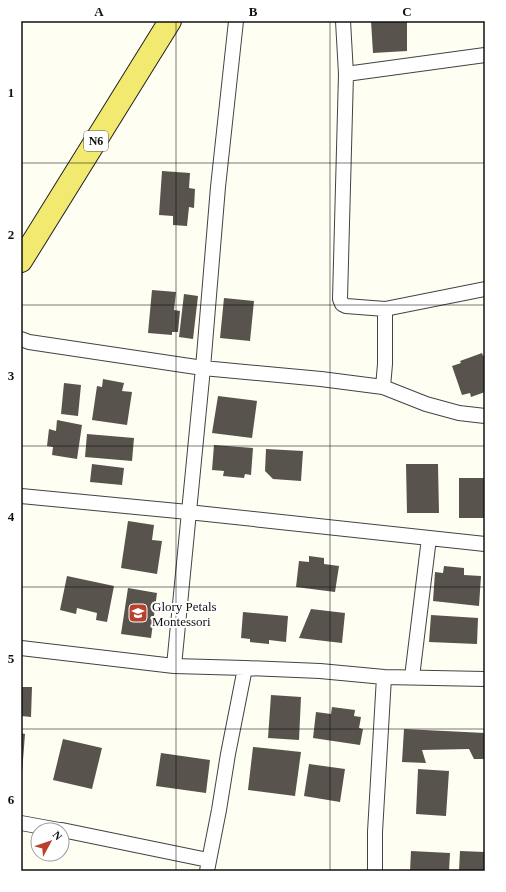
<svg xmlns="http://www.w3.org/2000/svg" width="506" height="892" viewBox="0 0 506 892" font-family="Georgia,serif">
<style>
.building{fill:#58534c}
.lines{fill:none;stroke-linecap:round;stroke-linejoin:round}
.minor-casing{stroke:#434343;stroke-width:16}
.primary-casing{stroke:#212121;stroke-width:24}
.minor{stroke:#fff;stroke-width:14}
.primary{stroke:#f2ea70;stroke-width:22}
.grid{fill:none;stroke:#101010;stroke-width:1;stroke-opacity:0.55}
.labels{text-anchor:middle;stroke-width:4;stroke-linejoin:round;paint-order:stroke}
.shield{fill:#fff;stroke:#585858;stroke-width:1}
.shield-label{font-size:12px;font-weight:bold;fill:#101010}
.poi-label{font-size:13px;fill:#101010;stroke:#fff;text-anchor:start}
.neatline{fill:none;stroke:#101010;stroke-width:1.5}
.grid-label{font-size:13px;text-anchor:middle;font-weight:bold;fill:#101010}
</style>
<rect width="100%" height="100%" fill="#fefef3"/>
<path class="building" d="M 371,21 L 407,21 L 407,51 L 373,53 Z
M 162,171 L 190,173 L 189,188 L 195,189 L 194,208 L 189,207 L 187,226 L 173,225 L 173,216 L 159,215 Z
M 152,290 L 176,292 L 174,310 L 180,311 L 178,332 L 172,332 L 172,335 L 148,333 Z
M 184,294 L 198,296 L 193,339 L 179,337 Z
M 224,298 L 254,301 L 250,341 L 220,338 Z
M 482,353 L 483,356 L 485,355 L 485,392 L 471,397 L 470,393 L 462,395 L 452,366 L 461,363 L 460,361 Z
M 103,379 L 124,383 L 122,391 L 132,392 L 127,425 L 92,420 L 97,386 L 102,387 Z
M 64,383 L 81,385 L 78,416 L 61,414 Z
M 218,396 L 257,401 L 252,438 L 212,433 Z
M 57,420 L 82,425 L 77,459 L 52,455 L 53,447 L 47,446 L 49,429 L 56,431 Z
M 87,434 L 134,438 L 132,461 L 85,457 Z
M 214,445 L 253,448 L 251,475 L 245,474 L 244,478 L 223,476 L 224,471 L 212,470 Z
M 266,449 L 303,451 L 301,481 L 273,479 L 265,471 Z
M 92,464 L 124,468 L 122,485 L 90,482 Z
M 406,464 L 438,464 L 439,513 L 407,513 Z
M 459,478 L 485,478 L 485,518 L 459,518 Z
M 128,521 L 154,525 L 152,540 L 162,541 L 157,574 L 121,568 Z
M 309,556 L 324,558 L 324,564 L 339,566 L 335,592 L 296,587 L 299,561 L 309,562 Z
M 444,566 L 464,568 L 464,575 L 481,576 L 479,606 L 433,601 L 435,572 L 443,573 Z
M 67,576 L 114,586 L 107,622 L 96,620 L 97,613 L 77,608 L 76,614 L 60,610 Z
M 128,588 L 157,593 L 151,638 L 121,634 Z
M 311,609 L 345,613 L 342,643 L 299,638 Z
M 243,612 L 288,616 L 286,642 L 269,640 L 269,644 L 250,642 L 250,639 L 241,638 Z
M 431,615 L 478,618 L 477,644 L 429,642 Z
M 21,687 L 32,687 L 31,717 L 21,716 Z
M 271,695 L 301,697 L 299,740 L 268,738 Z
M 332,707 L 355,710 L 354,716 L 361,717 L 359,728 L 363,729 L 360,745 L 313,738 L 316,712 L 331,714 Z
M 404,729 L 485,733 L 485,759 L 474,759 L 469,749 L 422,750 L 426,763 L 402,762 Z
M 21,733 L 25,734 L 22,773 L 21,773 Z
M 63,739 L 102,748 L 92,789 L 53,780 Z
M 253,747 L 301,752 L 295,796 L 248,790 Z
M 161,753 L 210,760 L 206,793 L 156,786 Z
M 309,764 L 345,769 L 340,802 L 304,796 Z
M 418,769 L 449,771 L 446,816 L 416,814 Z
M 411,851 L 450,853 L 449,871 L 410,871 Z
M 460,851 L 485,852 L 485,871 L 459,871 Z"/>
<g class="lines">
<defs>
<path id="minor" d="M 343,21 L 346,74 L 340,299 L 342,304 L 346,306 L 385,309 L 485,289
M 346,74 L 485,55
M 21,339 L 29,342 L 203,368 L 321,379 L 383,387 L 426,404 L 459,413 L 485,416
M 383,387 L 385,364 L 385,309
M 21,496 L 188,512 L 485,544
M 21,648 L 174,666 L 245,668 L 320,671 L 384,677 L 485,679
M 174,666 L 203,368 L 218,187 L 236,21
M 412,677 L 429,538
M 21,823 L 59,830
M 62,830 L 208,860
M 207,871 L 219,810 L 228,754 L 245,668
M 375,871 L 375,832 L 384,677"/>
<path id="primary" d="M 21,261 L 170,21"/>
</defs>
<use href="#minor" class="minor-casing"/>
<use href="#primary" class="primary-casing"/>
<use href="#minor" class="minor"/>
<use href="#primary" class="primary"/>
</g>
<path class="grid" d="M 176,21 L 176,871M 330,21 L 330,871M 21,163 L 485,163M 21,305 L 485,305M 21,446 L 485,446M 21,587 L 485,587M 21,729 L 485,729"/>
<defs>
<symbol id="school-square" viewBox="-11 -11 22 22"><rect x="-9" y="-9" width="18" height="18" rx="4" fill="#ba402e" stroke="#fff"/><path d="M0-5L7-2L0 1L-7-2ZM-4 1L0 2.5L4 1V4Q0 6-4 4Z" fill="#fff"/></symbol>
</defs>
<g fill-rule="evenodd">
<use href="#school-square" x="127" y="602" width="22" height="22"/>
</g>
<g class="labels">
<rect class="shield" x="84" y="131" width="24" height="20" rx="3"/>
<g class="shield-label">
<text x="96" y="145">N6</text>
</g>
<g class="poi-label">
<text x="152" y="611">Glory Petals<tspan x="152" dy="15">Montessori</tspan></text>
</g>
</g>
<rect width="506" height="892" fill="none" stroke="#ffffff" stroke-width="44"/>
<g transform="translate(50 842) rotate(50)"><circle r="19" fill="#ffffff" stroke="#9f9f9f"/>
<path d="M0-3L7 15L0 10L-7 15Z" fill="#ba402e"/>
<text y="-6" font-size="11" font-weight="bold" text-anchor="middle" fill="#101010">N</text>
</g>
<rect x="22" y="22" width="462" height="848" class="neatline"/>
<g class="grid-label">
<text x="99" y="16">A</text>
<text x="253" y="16">B</text>
<text x="407" y="16">C</text>
<text x="11" y="97">1</text>
<text x="11" y="239">2</text>
<text x="11" y="380">3</text>
<text x="11" y="521">4</text>
<text x="11" y="663">5</text>
<text x="11" y="804">6</text>
</g>
</svg>
